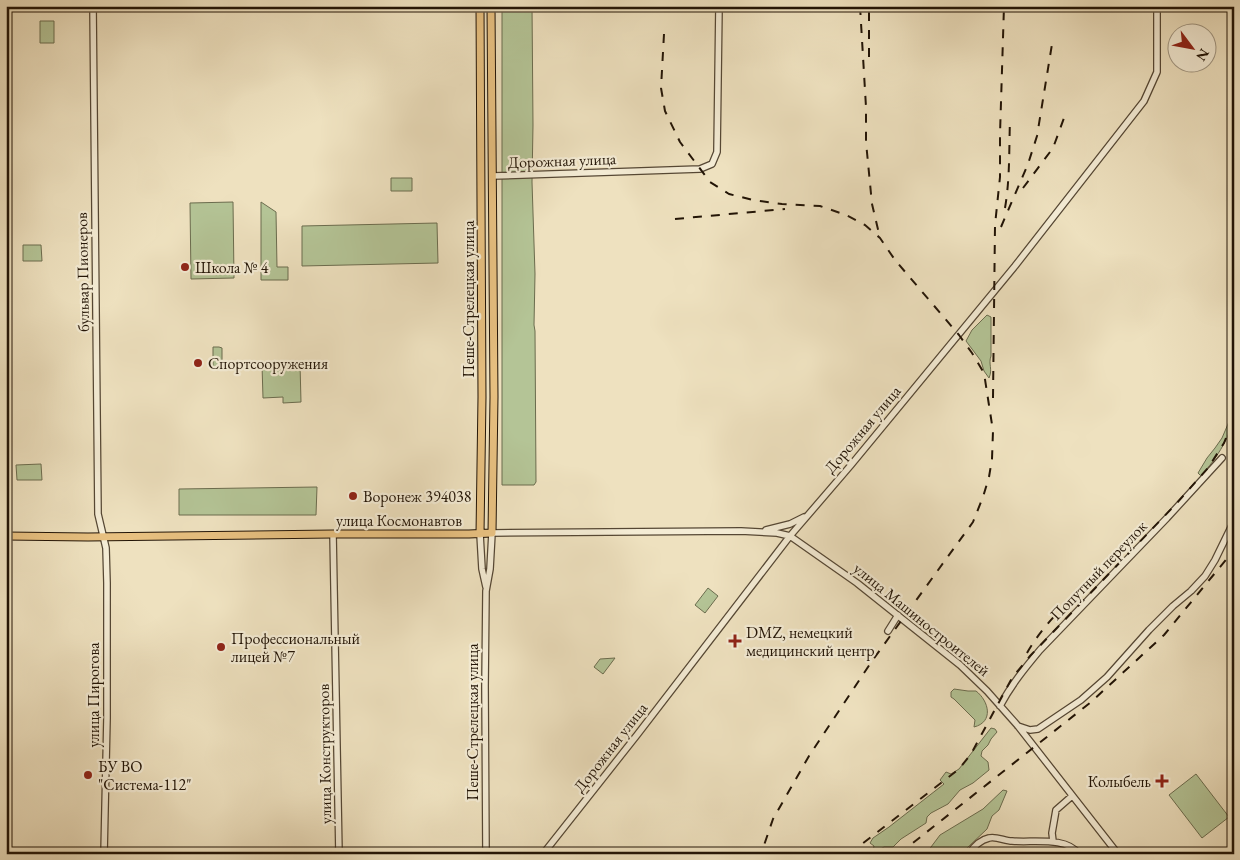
<svg xmlns="http://www.w3.org/2000/svg" width="1240" height="860" viewBox="0 0 1240 860" font-family="'EB Garamond',serif">
<style>
.green{fill:#b4c496;stroke:#6b6c4e}
.lines{fill:none;stroke-linecap:round;stroke-linejoin:round}
.minor-casing{stroke:#554734;stroke-width:8}
.major-casing{stroke:#221406;stroke-width:9}
.minor{stroke:#f4ecd5;stroke-width:5.5}
.major{stroke:#e7c080;stroke-width:7}
.rail{stroke:#221406;stroke-width:2;stroke-dasharray:9 9;stroke-linecap:butt}
.poi-dot{fill:#8f2418;stroke:#f4ecd5;stroke-width:2}
.labels{text-anchor:middle;stroke-width:4.5;stroke-linejoin:round;paint-order:stroke}
.street-label{font-size:16px;fill:#221406;stroke:#f4ecd5}
.poi-label{font-size:16px;fill:#221406;stroke:#f4ecd5;text-anchor:start}
</style>
<rect width="100%" height="100%" fill="#eee1bf"/>
<filter id="stains"><feTurbulence type="fractalNoise" baseFrequency=".004" numOctaves="4"/><feColorMatrix values="0 0 0 0 .2 0 0 0 0 .09 0 0 0 0 .02 0 0 0 .5 -.17"/></filter>
<radialGradient id="worn" r=".72"><stop offset=".6" stop-color="#630" stop-opacity="0"/><stop offset="1" stop-color="#630" stop-opacity=".3"/></radialGradient>
<path class="green" d="M 502,6 L 532,6 L 533,125 L 532,182 L 535,274 L 534,325 L 535,331 L 536,482 L 534,485 L 502,485 Z
M 40,21 L 54,21 L 54,43 L 40,43 Z
M 391,178 L 412,178 L 412,191 L 391,191 Z
M 233,202 L 234,278 L 191,279 L 190,203 Z
M 261,202 L 276,212 L 277,267 L 288,267 L 288,280 L 261,280 Z
M 437,223 L 438,263 L 302,266 L 302,226 Z
M 23,245 L 41,245 L 42,261 L 23,261 Z
M 987,315 L 991,317 L 991,356 C 988,364 993,369 989,378 L 984,371 L 981,361 L 966,341 L 972,330 Z
M 213,347 L 219,347 L 222,348 L 222,362 L 213,371 Z
M 300,364 L 301,402 L 283,403 L 283,397 L 263,398 L 262,365 Z
M 1234,410 C 1234,433 1216,459 1201,476 L 1198,473 L 1207,458 L 1215,448 L 1222,438 Z
M 41,464 L 42,480 L 17,480 L 16,465 Z
M 317,487 L 316,515 L 179,515 L 179,489 Z
M 708,588 L 718,596 L 705,613 L 695,605 Z
M 615,658 L 603,674 L 594,667 L 600,659 Z
M 954,689 L 968,691 L 976,691 C 989,701 994,722 974,727 L 975,720 L 954,699 L 951,697 L 951,692 Z
M 991,728 L 995,729 L 997,732 L 991,739 L 988,745 L 982,751 L 981,756 L 988,762 L 989,770 L 973,783 L 960,790 L 948,804 L 931,813 L 927,817 L 926,823 L 901,839 L 893,847 L 884,847 L 877,851 L 873,851 L 874,846 L 870,843 L 873,838 L 889,827 L 944,784 L 940,780 L 946,772 L 951,774 L 959,769 Z
M 1196,774 L 1229,817 L 1202,838 L 1169,795 Z
M 1003,790 L 1007,791 L 999,810 L 992,816 L 987,829 L 966,849 L 960,854 L 920,854 L 928,851 L 940,835 L 983,809 Z"/>
<g class="lines">
<defs>
<path id="minor" d="M 93,6 L 98,514 L 106,548 L 107,583 L 107,718 L 104,854
M 492,176 L 700,169 L 712,164 L 717,152 L 719,6
M 766,530 L 790,524 L 804,517
M 333,534 L 339,854
M 480,534 L 482,569 L 486,587
M 888,631 L 898,615
M 1000,706 C 1011,685 1025,668 1040,650 L 1167,518 L 1222,458
M 1018,726 L 1030,730 L 1038,729 L 1081,700 L 1107,677 L 1149,630 L 1173,606 L 1191,591 L 1205,576 L 1215,560 L 1234,521
M 1053,841 L 1052,833 L 1056,810 L 1072,796
M 486,854 L 485,686 L 486,591 L 490,569 L 492,533 L 741,531 L 777,533 L 790,536 L 857,583 L 960,665 L 987,691 L 1018,726 L 1118,854
M 543,854 L 637,735 L 790,536 L 851,465 L 1015,266 L 1144,101 L 1157,72 L 1157,6
M 969,854 C 974,846 980,840 989,838 C 996,836 1005,841 1012,841 C 1032,843 1066,836 1079,854"/>
<path id="major" d="M 480,6 L 482,397 L 480,534
M 6,536 L 88,537 L 333,534 L 469,534 L 492,533 L 494,397 L 491,6"/>
</defs>
<use href="#minor" class="minor-casing"/>
<use href="#major" class="major-casing"/>
<use href="#minor" class="minor"/>
<use href="#major" class="major"/>
<path class="rail" d="M 860,6 L 866,107 L 866,142 L 872,204 L 880,238
M 664,34 L 661,88 L 665,111 L 680,142 L 710,182 L 729,194 L 753,200 L 782,204 L 820,206 L 846,215 L 865,225 L 880,238 L 895,260 L 959,335 L 972,353 L 984,373 L 993,431 L 992,459 L 989,477 L 983,497 L 973,522 L 872,661 L 809,756 L 773,819 L 761,854
M 869,57 L 869,6
M 1023,188 L 1053,148 L 1064,118
M 1005,208 C 1010,179 1009,148 1010,119
M 675,219 L 785,209
M 1001,227 L 1028,164 L 1037,136 L 1053,38
M 993,398 L 995,225 L 1000,177 L 1000,134 L 1004,6
M 1027,653 C 1044,623 1070,600 1095,577
M 849,854 L 959,769 L 971,754 L 1012,678 L 1030,656 L 1176,504 L 1208,468 L 1224,443 L 1234,418
M 899,854 L 1091,702 L 1164,635 L 1234,550"/>
</g>
<g class="poi-dot">
<circle cx="185" cy="267" r="5"/>
<circle cx="198" cy="363" r="5"/>
<circle cx="353" cy="496" r="5"/>
<path d="M732.5 633.5h5v5h5v5h-5v5h-5v-5h-5v-5h5z"/>
<circle cx="221" cy="647" r="5"/>
<circle cx="88" cy="775" r="5"/>
<path d="M1159.5 773.5h5v5h5v5h-5v5h-5v-5h-5v-5h5z"/>
</g>
<g class="labels">
<g class="street-label">
<text transform="translate(562 160) rotate(-2)" y="6">Дорожная улица</text>
<text transform="translate(82 272) rotate(-91)" y="6">бульвар Пионеров</text>
<text transform="translate(468 299) rotate(-90)" y="6">Пеше-Стрелецкая улица</text>
<text transform="translate(862 429) rotate(-50)" y="6">Дорожная улица</text>
<text x="399" y="526">улица Космонавтов</text>
<text transform="translate(1098 570) rotate(-46)" y="6">Попутный переулок</text>
<text transform="translate(922 619) rotate(39)" y="6">улица Машиностроителей</text>
<text transform="translate(93 695) rotate(-90)" y="6">улица Пирогова</text>
<text transform="translate(472 722) rotate(-90)" y="6">Пеше-Стрелецкая улица</text>
<text transform="translate(610 747) rotate(-52)" y="6">Дорожная улица</text>
<text transform="translate(324 754) rotate(-91)" y="6">улица Конструкторов</text>
</g>
<g class="poi-label">
<text x="195" y="273">Школа № 4</text>
<text x="208" y="369">Спортсооружения</text>
<text x="363" y="502">Воронеж 394038</text>
<text x="746" y="638">DMZ, немецкий<tspan x="746" dy="18">медицинский центр</tspan></text>
<text x="231" y="644">Профессиональный<tspan x="231" dy="18">лицей №7</tspan></text>
<text x="98" y="772">БУ ВО<tspan x="98" dy="18">"Система-112"</tspan></text>
<text x="1151" y="787" text-anchor="end">Колыбель</text>
</g>
</g>
<rect width="1240" height="860" fill="none" stroke="#eee1bf" stroke-width="25"/>
<rect x="8" y="8" width="1225" height="845" fill="none" stroke="#221406" stroke-width="2.5"/>
<rect x="12" y="12" width="1215" height="835" fill="none" stroke="#221406"/>
<g transform="translate(1192 48) rotate(122)"><circle r="24" fill="#f4ecd5" stroke="#a09682"/>
<path d="M0-4L9 19L0 12L-9 19Z" fill="#8f2418"/>
<text y="-8" font-size="14" font-weight="bold" text-anchor="middle" fill="#221406">N</text>
</g>
<rect width="100%" height="100%" filter="url(#stains)"/>
<rect width="100%" height="100%" fill="url(#worn)"/>
</svg>
